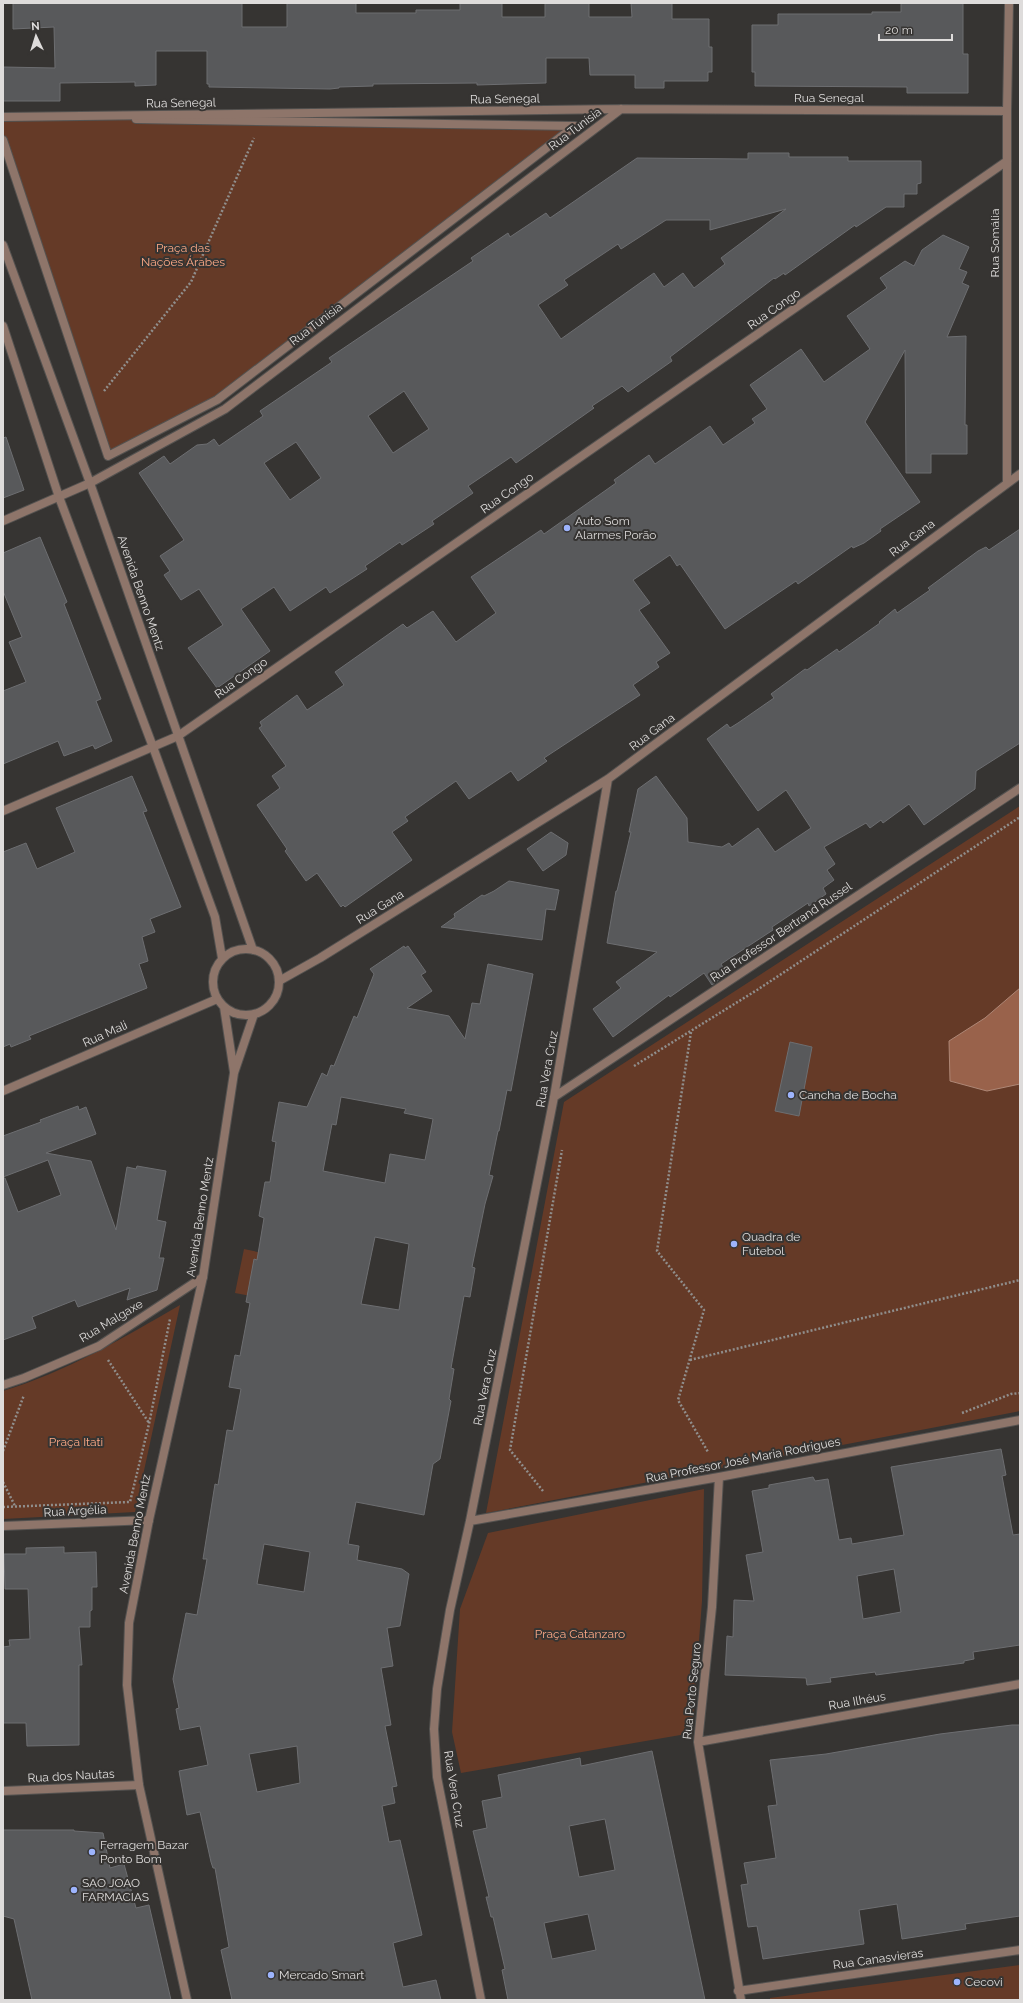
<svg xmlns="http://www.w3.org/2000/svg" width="1023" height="2003" viewBox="0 0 1023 2003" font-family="Raleway,sans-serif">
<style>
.green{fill:#653a27}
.water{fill:#99624b;stroke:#ae8776}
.building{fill:#58595b;stroke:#6d6e71;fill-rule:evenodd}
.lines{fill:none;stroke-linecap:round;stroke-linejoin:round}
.pedestrian-casing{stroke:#545250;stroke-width:10}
.minor-casing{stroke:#545250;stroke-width:10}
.tertiary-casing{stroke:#545250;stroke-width:10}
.path{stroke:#908e8c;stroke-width:2.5;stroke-dasharray:2 2;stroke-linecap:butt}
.pedestrian{stroke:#8e756a;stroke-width:8}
.minor{stroke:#8e756a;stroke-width:8}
.tertiary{stroke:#8e756a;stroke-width:8}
.poi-dot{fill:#9db4fd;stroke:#363432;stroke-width:1.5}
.labels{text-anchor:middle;stroke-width:4;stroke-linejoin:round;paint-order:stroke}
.street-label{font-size:12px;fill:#dedcdb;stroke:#363432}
.park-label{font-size:12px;fill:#fda986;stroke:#363432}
.poi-label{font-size:12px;fill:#dedcdb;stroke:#363432;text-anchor:start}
</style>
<rect width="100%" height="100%" fill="#363432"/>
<path class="green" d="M 3,117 L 575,126 L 217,400 L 108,456 L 3,140 Z
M 1020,806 L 1020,1411 L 486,1513 L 564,1102 Z
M 244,1249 L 290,1259 L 281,1302 L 235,1293 Z
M 180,1305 L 135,1512 L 3,1519 L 3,1391 C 66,1372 123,1338 180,1305 Z
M 704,1489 L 702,1601 L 692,1733 L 461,1773 L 452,1732 L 460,1609 L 488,1533 Z
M 1020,1965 L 1020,2000 L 770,2000 L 770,1998 Z"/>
<path class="water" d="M 1020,988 L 1020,1084 L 987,1091 L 950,1081 L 949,1041 L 985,1018 Z"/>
<path class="building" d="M 13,3 L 242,3 L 242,27 L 287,27 L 287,3 L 356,3 L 356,13 L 416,13 L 416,10 L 460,10 L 460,3 L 502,3 L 502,17 L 545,17 L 545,3 L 589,3 L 589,17 L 632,17 L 631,3 L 672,3 L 672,19 L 709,19 L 709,47 L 712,47 L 712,72 L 708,72 L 708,81 L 664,81 L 664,88 L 635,88 L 635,75 L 590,75 L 589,58 L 546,58 L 546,83 L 477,85 L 477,83 L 373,84 L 373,86 L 339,87 L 339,88 L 330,89 L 209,87 L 209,84 L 207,84 L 207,51 L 156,51 L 156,85 L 135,86 L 135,82 L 60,83 L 60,101 L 3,101 L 3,67 L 55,68 L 54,27 L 13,29 Z
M 901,3 L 963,3 L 963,54 L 968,54 L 968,93 L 907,93 L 907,87 L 755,86 L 755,72 L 752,72 L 752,25 L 778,25 L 778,14 L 872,14 L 872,12 L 901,12 Z
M 748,153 L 789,153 L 789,157 L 848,157 L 848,161 L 921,161 L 921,183 L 917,184 L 917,194 L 904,194 L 904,207 L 886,207 L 856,227 L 855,225 L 785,275 L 784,273 L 775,279 L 774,278 L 670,357 L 672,361 L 628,392 L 622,386 L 592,406 L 594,408 L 516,463 L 511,457 L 468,486 L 473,493 L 432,521 L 434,524 L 402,545 L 400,542 L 365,566 L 367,569 L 330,593 L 326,587 L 290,611 L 274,587 L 241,609 L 270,651 L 217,688 L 188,648 L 223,625 L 199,589 L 181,600 L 164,575 L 170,571 L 160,556 L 184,540 L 139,473 L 164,456 L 170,464 L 197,445 L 207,444 L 214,439 L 219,446 L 263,416 L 260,411 L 332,362 L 329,358 L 473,261 L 471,258 L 508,233 L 510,237 L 546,213 L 550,218 L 637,158 L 748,159 ZM 786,209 L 721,258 L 725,264 L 694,288 L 683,273 L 664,287 L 654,273 L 561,339 L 538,305 L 568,285 L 564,280 L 618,244 L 621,249 L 666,220 L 710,220 L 710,230 ZM 404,391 L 429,429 L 393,453 L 368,416 ZM 296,442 L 321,478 L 290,500 L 264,463 Z
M 943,235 L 969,247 L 959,269 L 967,272 L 962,283 L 969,286 L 947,337 L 966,336 L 965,425 L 967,425 L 967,454 L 931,454 L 931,473 L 906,473 L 905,350 L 865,422 L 920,502 L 880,529 L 881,531 L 864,543 L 853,548 L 852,546 L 798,584 L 796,581 L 725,629 L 680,564 L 677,566 L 670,555 L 633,580 L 650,603 L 639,610 L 670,653 L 656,662 L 659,667 L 633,685 L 640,695 L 544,758 L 547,761 L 518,781 L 511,771 L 469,799 L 456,781 L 405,817 L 408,821 L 392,832 L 412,860 L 345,907 L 343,905 L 341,907 L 317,873 L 306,881 L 285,851 L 287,849 L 257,805 L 280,788 L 272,776 L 286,766 L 259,728 L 262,726 L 260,722 L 297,695 L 307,710 L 344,685 L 335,672 L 403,624 L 407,628 L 433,611 L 456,642 L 496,613 L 471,577 L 541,530 L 544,534 L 616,483 L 614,480 L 649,455 L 655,464 L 710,426 L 723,445 L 755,423 L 752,419 L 767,409 L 750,385 L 801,349 L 824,382 L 870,349 L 847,316 L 887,288 L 880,278 L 905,261 L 914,266 L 922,250 Z
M 6,437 L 24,490 L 3,498 L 3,438 Z
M 1020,529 L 1020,743 L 976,771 L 975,789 L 924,825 L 909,804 L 883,823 L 881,820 L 870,828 L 866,823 L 824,847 L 835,864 L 827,870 L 834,880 L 823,888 L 826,894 L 809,906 L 808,903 L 772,927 L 773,930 L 721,964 L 727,974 L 712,985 L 704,973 L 670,997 L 669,995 L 613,1037 L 593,1009 L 621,988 L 616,982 L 657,952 L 607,943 L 616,891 L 617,891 L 631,832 L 629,832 L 638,789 L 656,776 L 687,818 L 688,842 L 722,847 L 729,843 L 732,847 L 758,828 L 775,852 L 811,828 L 786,790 L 758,811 L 707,739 L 727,724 L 730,728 L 738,723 L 774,698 L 771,694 L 805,669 L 807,670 L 837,649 L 839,652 L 880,623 L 879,622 L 895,609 L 897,613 L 930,590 L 928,588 L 978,551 L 986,547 L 989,550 Z
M 40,537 L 67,602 L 64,604 L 101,699 L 96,701 L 112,741 L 95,749 L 93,745 L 64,756 L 58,741 L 3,764 L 3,691 L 26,682 L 9,642 L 22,637 L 3,591 L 3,553 Z
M 132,776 L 147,811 L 143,812 L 181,907 L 150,919 L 155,932 L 142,937 L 148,961 L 139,964 L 147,988 L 29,1036 L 31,1039 L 11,1047 L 10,1044 L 3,1047 L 3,852 L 26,843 L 37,869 L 75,852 L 56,808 Z
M 551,832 L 568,843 L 566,855 L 543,871 L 527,849 Z
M 509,881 L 559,890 L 555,910 L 546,909 L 542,940 L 441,927 L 455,917 L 454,914 L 482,895 L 484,896 L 494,891 Z
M 404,946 L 405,948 L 408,946 L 426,972 L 421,975 L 432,991 L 407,1008 L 449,1016 L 465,1039 L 472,1003 L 480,1004 L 488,964 L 533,974 L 511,1091 L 507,1090 L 499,1131 L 498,1131 L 489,1175 L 493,1176 L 485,1204 L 472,1267 L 475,1268 L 470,1297 L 464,1296 L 451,1368 L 454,1369 L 449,1399 L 451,1401 L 440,1459 L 433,1464 L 424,1515 L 356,1502 L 348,1544 L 359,1546 L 357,1560 L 402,1569 L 409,1574 L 400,1626 L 387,1628 L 393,1666 L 381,1668 L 391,1725 L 385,1726 L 397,1786 L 392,1787 L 395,1803 L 382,1806 L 389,1842 L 400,1840 L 422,1935 L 393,1943 L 403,1987 L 436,1980 L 441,2000 L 232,2000 L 221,1950 L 229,1947 L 215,1868 L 213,1868 L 211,1862 L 200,1812 L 187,1815 L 179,1771 L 208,1765 L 200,1726 L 180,1730 L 176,1709 L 179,1708 L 173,1679 L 186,1613 L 197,1615 L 207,1559 L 203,1559 L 215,1484 L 218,1485 L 227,1430 L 233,1431 L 241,1389 L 229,1387 L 235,1355 L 240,1356 L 250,1303 L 246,1302 L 254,1259 L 257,1260 L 264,1218 L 259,1216 L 265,1182 L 270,1182 L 276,1142 L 272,1141 L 279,1102 L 307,1107 L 322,1073 L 327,1076 L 331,1065 L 334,1066 L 354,1016 L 357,1018 L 374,974 L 370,969 ZM 341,1097 L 406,1109 L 404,1113 L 433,1119 L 425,1160 L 390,1154 L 385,1183 L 323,1171 L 332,1124 L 336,1125 ZM 375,1237 L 409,1244 L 399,1310 L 361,1304 ZM 264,1544 L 310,1552 L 304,1592 L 257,1584 ZM 297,1746 L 300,1783 L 257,1792 L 249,1754 Z
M 790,1042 L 812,1047 L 799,1116 L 775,1111 Z
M 78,1106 L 79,1110 L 86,1107 L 96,1134 L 46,1153 L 91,1161 L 116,1230 L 127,1167 L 136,1169 L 137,1166 L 166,1171 L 157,1220 L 166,1222 L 159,1258 L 164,1258 L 157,1290 L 127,1300 L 130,1288 L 78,1307 L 75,1300 L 32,1317 L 36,1328 L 3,1340 L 3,1178 L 5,1178 L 18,1212 L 61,1195 L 48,1160 L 3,1177 L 3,1136 L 41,1122 L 40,1120 Z
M 1001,1449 L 1006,1475 L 1002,1476 L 1013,1535 L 1020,1534 L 1020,1645 L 973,1652 L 974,1659 L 964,1661 L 964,1663 L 876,1675 L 875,1672 L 830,1678 L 831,1682 L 807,1685 L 806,1678 L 725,1675 L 727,1636 L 733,1637 L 734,1600 L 754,1601 L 746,1555 L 763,1552 L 752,1491 L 769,1488 L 769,1485 L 813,1477 L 815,1481 L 828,1479 L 839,1540 L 851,1538 L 852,1544 L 904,1535 L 891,1467 ZM 894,1569 L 901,1612 L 863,1619 L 857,1576 Z
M 64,1547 L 64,1553 L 96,1552 L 97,1587 L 92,1587 L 92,1610 L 90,1611 L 90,1627 L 79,1627 L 82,1665 L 79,1665 L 79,1745 L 27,1746 L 26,1723 L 3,1723 L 3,1647 L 10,1646 L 9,1640 L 30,1639 L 28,1589 L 5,1589 L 4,1554 L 26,1554 L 26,1548 Z
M 1012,1725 L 1020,1725 L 1020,1916 L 965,1924 L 966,1929 L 902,1939 L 897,1904 L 859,1910 L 864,1944 L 763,1959 L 757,1926 L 748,1927 L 741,1885 L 748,1884 L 744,1863 L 776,1858 L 768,1806 L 777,1805 L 770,1760 L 826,1754 L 940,1734 Z
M 652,1751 L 705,2000 L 508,2000 L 502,1970 L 505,1969 L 493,1917 L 491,1917 L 486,1897 L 489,1897 L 473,1831 L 487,1828 L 482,1801 L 502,1797 L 498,1775 L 580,1758 L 581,1766 ZM 605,1819 L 615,1870 L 579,1877 L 569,1826 ZM 588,1914 L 596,1950 L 552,1959 L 544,1923 Z
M 3,1830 L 74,1830 L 74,1831 L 103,1833 L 110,1868 L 124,1864 L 136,1908 L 149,1905 L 171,2000 L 32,2000 L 14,1919 L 3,1916 Z"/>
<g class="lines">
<defs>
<path id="pedestrian" d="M 3,140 L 108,456 L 217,400 L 575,126 L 136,119"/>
<path id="minor" d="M 3,117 L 621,109 L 1007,111
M 1007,483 L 1007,111 L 1009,3
M 3,521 L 90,483 L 225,409 L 621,109
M 3,811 L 178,736 L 1007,161
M 279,981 L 320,958 L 608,779 L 1020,474
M 3,1091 L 217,999
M 554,1097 L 1020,788
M 3,1385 L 24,1378 L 99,1346 L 203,1277
M 719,1477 L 712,1607 L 698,1742 L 741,2000
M 470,1521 L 719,1477 L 1020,1420
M 3,1526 L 149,1520
M 698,1742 L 1020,1684
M 3,1791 L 139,1785
M 738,1991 L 1020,1950
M 481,2000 L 437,1777 L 434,1729 L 437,1689 L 450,1610 L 470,1521 L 554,1097 L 608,779"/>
<path id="tertiary" d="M 3,245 L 90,483 L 253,950
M 3,326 L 59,497 L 153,747 L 215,917 L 222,958
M213 982a33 33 0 1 1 66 0a33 33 0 1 1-66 0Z
M 224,1007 L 234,1072
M 187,2000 L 139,1785 L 127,1685 L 129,1623 L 149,1520 L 203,1277 L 234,1073 L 254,1014"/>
</defs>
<use href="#pedestrian" class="pedestrian-casing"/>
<use href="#minor" class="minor-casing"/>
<use href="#tertiary" class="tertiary-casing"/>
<path class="path" d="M 104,391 L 191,282 L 254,138
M 691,1032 L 657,1251 L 704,1310 L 678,1400 L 708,1452
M 634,1066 L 757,990 L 1020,817
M 108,1360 L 149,1423
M 690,1360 L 1020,1280
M 962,1413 L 1011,1394 L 1020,1393
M 3,1451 L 24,1395
M 3,1482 L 15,1506
M 543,1491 L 510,1450 L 562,1150
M 3,1507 L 130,1502 L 149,1424 L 170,1319"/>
<use href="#pedestrian" class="pedestrian"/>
<use href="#minor" class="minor"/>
<use href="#tertiary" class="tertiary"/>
</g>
<g class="poi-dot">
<circle cx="567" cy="528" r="4"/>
<circle cx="791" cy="1095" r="4"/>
<circle cx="734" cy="1244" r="4"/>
<circle cx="92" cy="1852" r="4"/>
<circle cx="74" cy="1890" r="4"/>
<circle cx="271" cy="1975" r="4"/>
<circle cx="957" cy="1982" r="4"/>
</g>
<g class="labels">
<g class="street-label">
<text x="829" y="102">Rua Senegal</text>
<text transform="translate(505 99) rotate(-1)" y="4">Rua Senegal</text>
<text transform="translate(181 103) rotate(-1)" y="4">Rua Senegal</text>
<text transform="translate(575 129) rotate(-37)" y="4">Rua Tunísia</text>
<text transform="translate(995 243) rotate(-90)" y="4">Rua Somália</text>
<text transform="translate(774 309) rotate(-35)" y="4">Rua Congo</text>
<text transform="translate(316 324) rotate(-37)" y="4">Rua Tunísia</text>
<text transform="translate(507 493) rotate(-35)" y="4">Rua Congo</text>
<text transform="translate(912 538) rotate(-37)" y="4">Rua Gana</text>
<text transform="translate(141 593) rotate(71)" y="4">Avenida Benno Mentz</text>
<text transform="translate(241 678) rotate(-35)" y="4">Rua Congo</text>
<text transform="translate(652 732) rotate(-37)" y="4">Rua Gana</text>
<text transform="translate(380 907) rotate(-32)" y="4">Rua Gana</text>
<text transform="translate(781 932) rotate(-34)" y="4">Rua Professor Bertrand Russel</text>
<text transform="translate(105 1034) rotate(-24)" y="4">Rua Mali</text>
<text transform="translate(547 1069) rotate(-80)" y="4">Rua Vera Cruz</text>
<text transform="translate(200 1217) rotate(-81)" y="4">Avenida Benno Mentz</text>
<text transform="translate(111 1321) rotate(-31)" y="4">Rua Malgaxe</text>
<text transform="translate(485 1387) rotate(-79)" y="4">Rua Vera Cruz</text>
<text transform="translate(743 1460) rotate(-11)" y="4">Rua Professor José Maria Rodrigues</text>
<text transform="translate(75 1511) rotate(-3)" y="4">Rua Argélia</text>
<text transform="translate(135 1534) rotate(-79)" y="4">Avenida Benno Mentz</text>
<text transform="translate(692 1691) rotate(-84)" y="4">Rua Porto Seguro</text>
<text transform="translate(857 1701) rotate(-10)" y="4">Rua Ilhéus</text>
<text transform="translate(71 1776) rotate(-3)" y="4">Rua dos Nautas</text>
<text transform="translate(454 1789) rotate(81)" y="4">Rua Vera Cruz</text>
<text transform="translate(878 1959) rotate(-8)" y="4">Rua Canasvieras</text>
</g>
<g class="park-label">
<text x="183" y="252">Praça das<tspan x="183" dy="14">Nações Árabes</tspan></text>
<text x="76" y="1446">Praça Itati</text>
<text x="580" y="1638">Praça Catanzaro</text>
</g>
<g class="poi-label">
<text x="575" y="525">Auto Som<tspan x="575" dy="14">Alarmes Porão</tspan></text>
<text x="799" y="1099">Cancha de Bocha</text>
<text x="742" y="1241">Quadra de<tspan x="742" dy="14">Futebol</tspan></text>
<text x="100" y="1849">Ferragem Bazar<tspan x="100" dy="14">Ponto Bom</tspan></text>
<text x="82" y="1887">SAO JOAO<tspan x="82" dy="14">FARMACIAS</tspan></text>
<text x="279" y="1979">Mercado Smart</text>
<text x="965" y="1986">Cecovi</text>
</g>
</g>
<rect width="1023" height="2003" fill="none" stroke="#dedcdb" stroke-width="8"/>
<g transform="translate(36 36) rotate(356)" stroke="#363432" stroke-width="3" paint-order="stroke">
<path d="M0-3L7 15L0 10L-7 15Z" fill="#dedcdb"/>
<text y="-6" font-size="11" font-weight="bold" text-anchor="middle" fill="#dedcdb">N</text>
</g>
<path d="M879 34v6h73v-6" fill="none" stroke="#dedcdb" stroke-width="2"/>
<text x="885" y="34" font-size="12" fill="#dedcdb" stroke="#363432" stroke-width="3" paint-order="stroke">20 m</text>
</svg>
